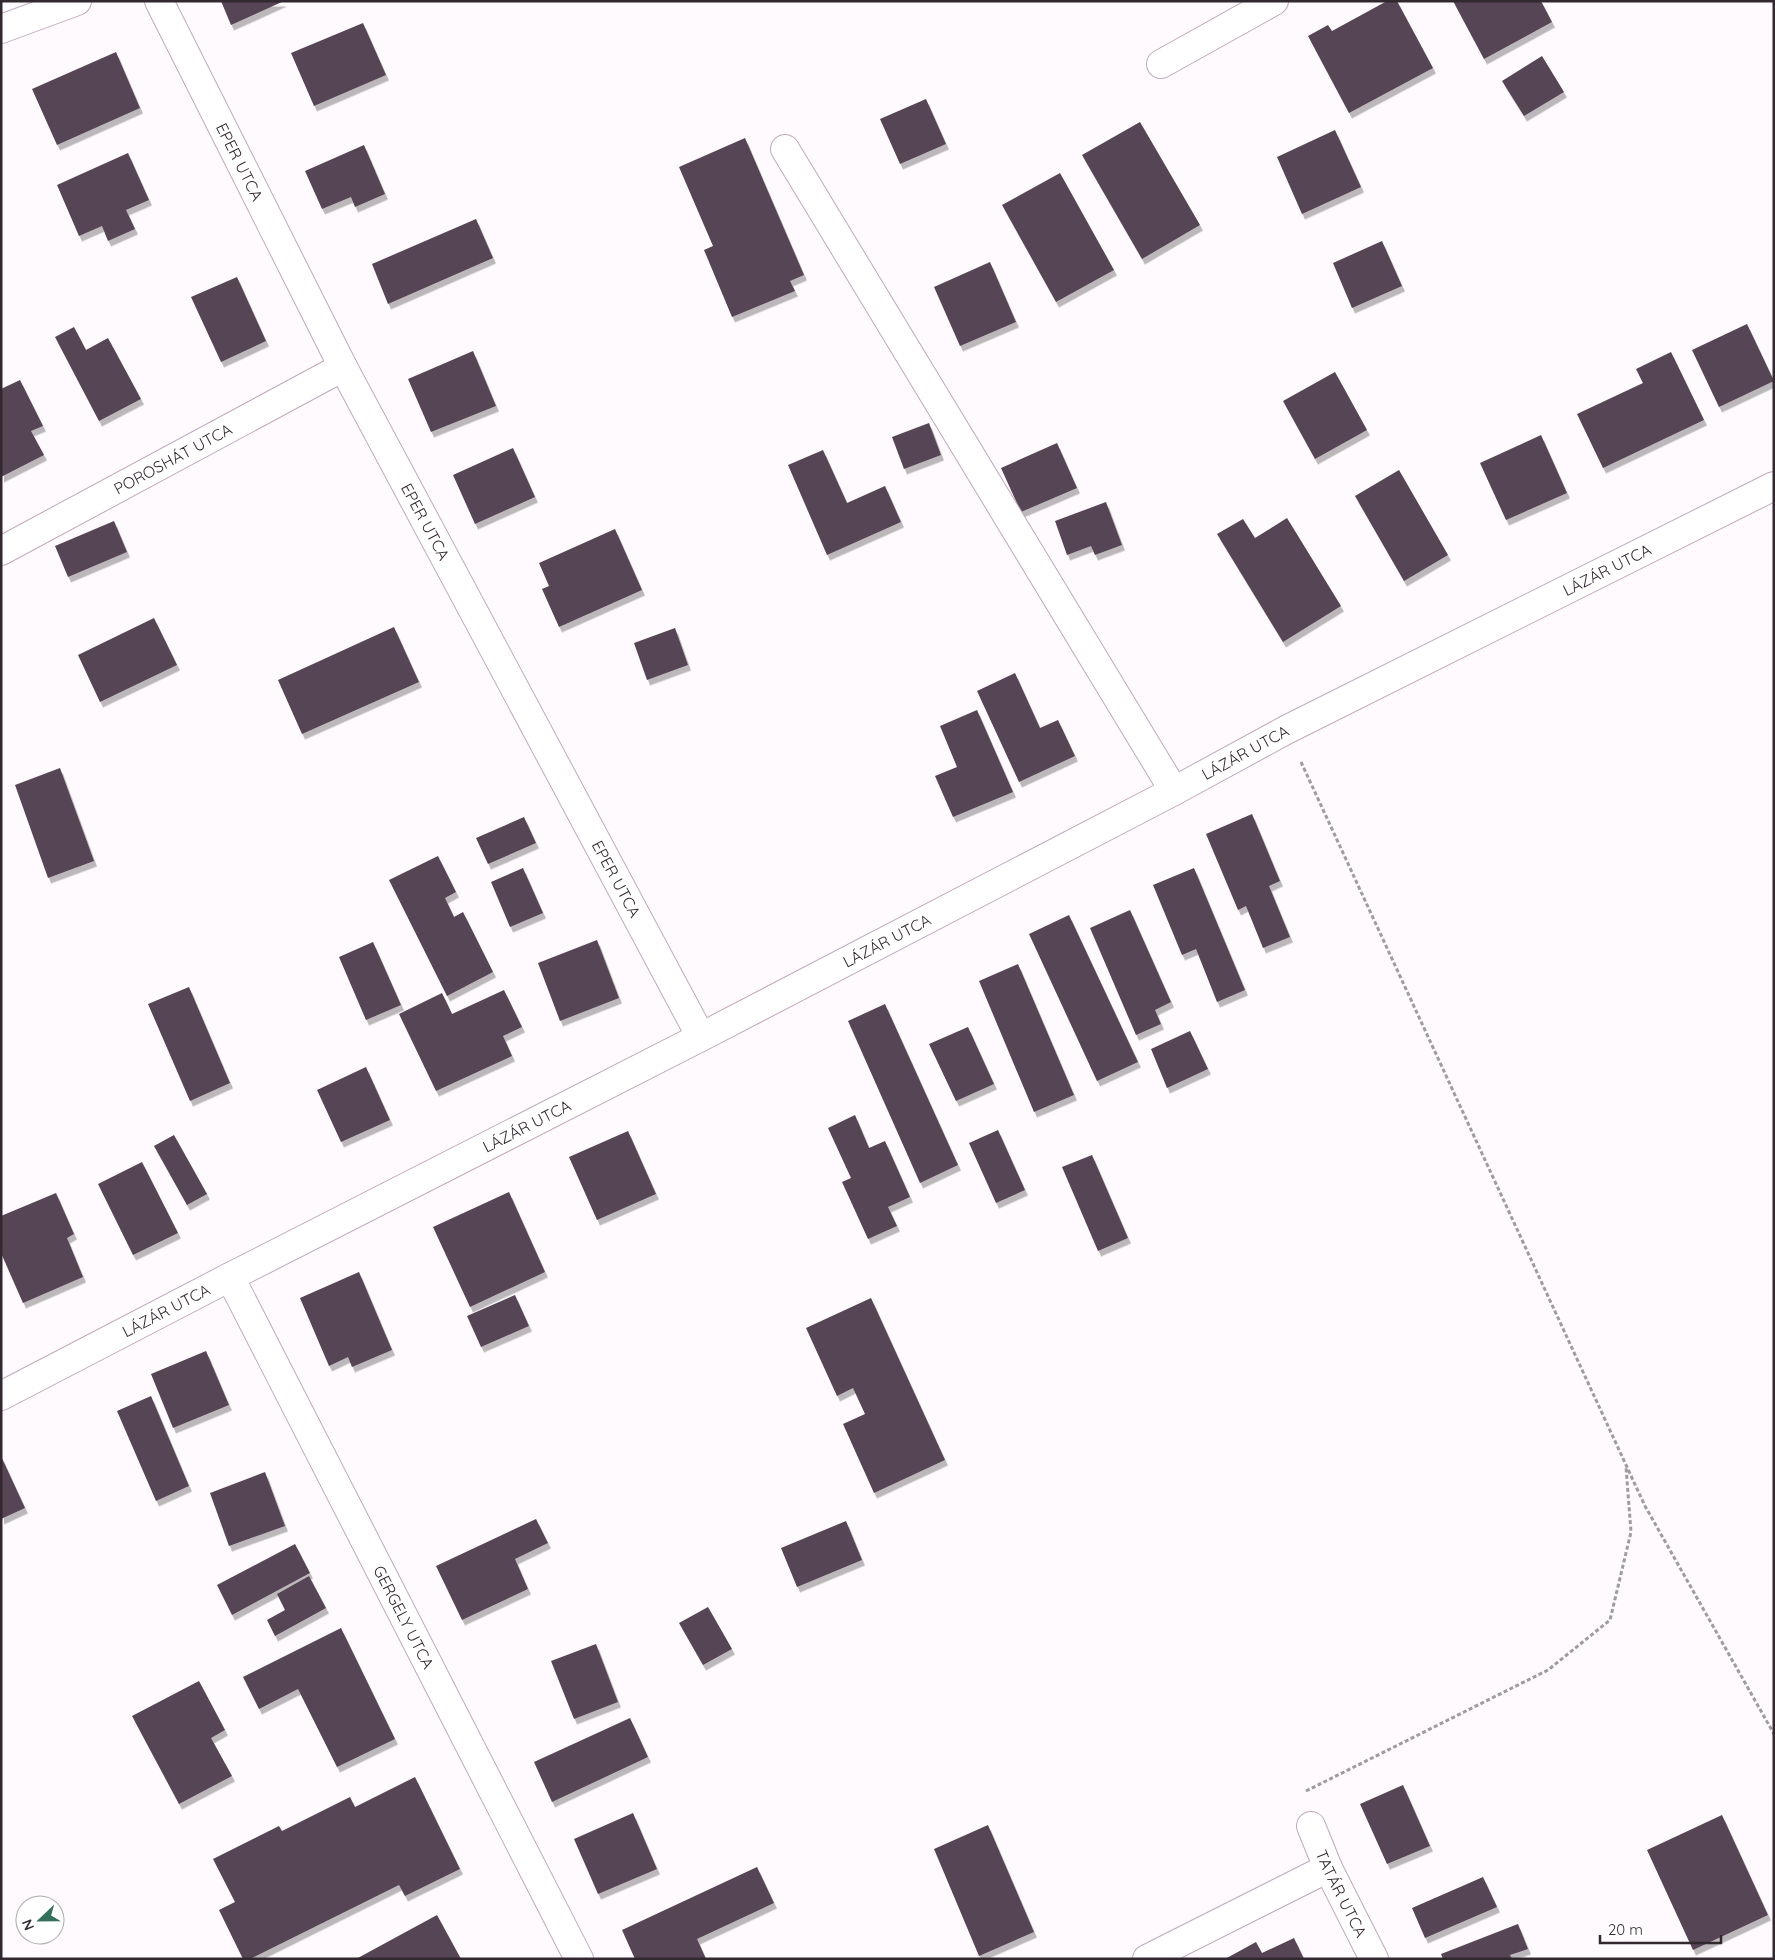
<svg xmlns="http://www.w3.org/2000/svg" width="1775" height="1960" viewBox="0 0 1775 1960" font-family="Quicksand,sans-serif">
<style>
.building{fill:#574454;filter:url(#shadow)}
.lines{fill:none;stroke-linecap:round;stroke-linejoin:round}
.street-casing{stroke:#c0a9bc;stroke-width:30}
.path{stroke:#a19a9f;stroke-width:3;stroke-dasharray:4 2.5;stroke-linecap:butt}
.street{stroke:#fff;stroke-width:28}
.labels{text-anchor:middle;stroke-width:5;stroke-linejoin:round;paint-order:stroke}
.street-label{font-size:16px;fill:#322930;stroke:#fff}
</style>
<defs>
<filter id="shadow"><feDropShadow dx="3" dy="5.5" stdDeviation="0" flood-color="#0004"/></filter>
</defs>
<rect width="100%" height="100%" fill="#fffafd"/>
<path class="building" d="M 221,1 L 284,1 L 231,25 Z
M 1387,1 L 1397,1 L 1433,68 L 1349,113 L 1308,36 L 1328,25 L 1332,31 Z
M 1453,1 L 1541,1 L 1552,22 L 1484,59 Z
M 363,23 L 386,75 L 314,106 L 291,53 Z
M 116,52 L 140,108 L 57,145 L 32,89 Z
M 1542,56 L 1564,92 L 1524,116 L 1502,81 Z
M 926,99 L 946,144 L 900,164 L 880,119 Z
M 1140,122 L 1200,225 L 1142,259 L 1082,155 Z
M 1335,130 L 1361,187 L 1302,214 L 1277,157 Z
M 745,138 L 804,275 L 790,281 L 795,291 L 732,317 L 704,250 L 713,246 L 679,167 Z
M 364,145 L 385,194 L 355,207 L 351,197 L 322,209 L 305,171 Z
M 128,153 L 149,200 L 126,210 L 135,229 L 108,241 L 102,226 L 79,236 L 57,185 Z
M 1060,173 L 1114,270 L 1056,302 L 1002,205 Z
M 476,219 L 493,258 L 388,304 L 372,264 Z
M 1382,241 L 1402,286 L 1352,308 L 1333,263 Z
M 990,262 L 1016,322 L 960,346 L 934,287 Z
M 237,277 L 266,341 L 221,362 L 191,297 Z
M 1747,324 L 1774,381 L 1719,407 L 1692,350 Z
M 74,327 L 86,350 L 108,338 L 141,399 L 99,421 L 55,337 Z
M 473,351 L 496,406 L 431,432 L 408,379 Z
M 1671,352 L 1704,420 L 1603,468 L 1577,414 L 1643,383 L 1636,369 Z
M 1335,372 L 1367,430 L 1315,459 L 1283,401 Z
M 20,380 L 43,426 L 31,431 L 44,455 L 1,477 L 1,389 Z
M 929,423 L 941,455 L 904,469 L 892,437 Z
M 1541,435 L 1567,493 L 1506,520 L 1480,463 Z
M 1057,443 L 1077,488 L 1021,512 L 1001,468 Z
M 513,448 L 535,497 L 475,524 L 453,475 Z
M 823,450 L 847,503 L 885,486 L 901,522 L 827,555 L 788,465 Z
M 1399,470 L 1448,555 L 1404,581 L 1355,496 Z
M 1106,502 L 1122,545 L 1095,555 L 1091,546 L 1067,555 L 1055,521 Z
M 1287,518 L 1341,606 L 1283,642 L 1217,534 L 1243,519 L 1255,538 Z
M 114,521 L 127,552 L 68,577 L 55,546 Z
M 615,529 L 642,590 L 559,627 L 542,589 L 549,586 L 539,563 Z
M 154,618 L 177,665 L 100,702 L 78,655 Z
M 394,627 L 419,682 L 302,734 L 278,680 Z
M 675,628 L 688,665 L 647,680 L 634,643 Z
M 1015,673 L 1040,728 L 1058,720 L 1075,756 L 1019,782 L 977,691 Z
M 977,710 L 1013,792 L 953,817 L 935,776 L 957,767 L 940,726 Z
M 60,768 L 94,861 L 48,878 L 15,785 Z
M 1252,814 L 1280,881 L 1269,886 L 1290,937 L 1263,948 L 1246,906 L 1238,910 L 1206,834 Z
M 524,817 L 536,843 L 488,864 L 476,838 Z
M 438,856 L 456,892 L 445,898 L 454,917 L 463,912 L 493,972 L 447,996 L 389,880 Z
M 523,868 L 543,913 L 510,927 L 491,882 Z
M 1194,868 L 1245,990 L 1217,1002 L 1196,949 L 1182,955 L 1153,885 Z
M 1130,910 L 1171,1002 L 1155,1010 L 1161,1024 L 1136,1035 L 1090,928 Z
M 1069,915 L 1138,1062 L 1097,1081 L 1029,934 Z
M 597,940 L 619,998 L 560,1021 L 538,963 Z
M 373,942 L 401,1005 L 366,1020 L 339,957 Z
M 1018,964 L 1074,1095 L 1034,1112 L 979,981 Z
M 189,987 L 230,1083 L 190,1101 L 148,1004 Z
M 504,990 L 522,1027 L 503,1036 L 512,1056 L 436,1091 L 399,1014 L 442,993 L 452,1014 Z
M 885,1004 L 958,1165 L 920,1183 L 848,1021 Z
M 968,1027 L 994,1084 L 956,1101 L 929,1044 Z
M 1190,1031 L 1208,1069 L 1167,1088 L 1151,1049 Z
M 366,1067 L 390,1120 L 341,1142 L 317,1090 Z
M 855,1115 L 869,1148 L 885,1141 L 910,1197 L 888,1207 L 897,1226 L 868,1239 L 842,1182 L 851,1178 L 828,1128 Z
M 998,1130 L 1025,1190 L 996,1203 L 969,1143 Z
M 628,1131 L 656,1194 L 597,1220 L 569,1157 Z
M 174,1135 L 207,1194 L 187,1205 L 154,1146 Z
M 1092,1155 L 1128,1238 L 1098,1251 L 1062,1167 Z
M 142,1162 L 178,1233 L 133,1255 L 98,1184 Z
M 509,1192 L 545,1272 L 470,1307 L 433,1227 Z
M 56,1193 L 74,1234 L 67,1238 L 83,1277 L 23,1303 L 1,1253 L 1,1216 Z
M 359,1272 L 392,1350 L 352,1367 L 348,1357 L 329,1366 L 300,1298 Z
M 515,1295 L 529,1326 L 481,1347 L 467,1316 Z
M 871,1298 L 945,1460 L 874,1493 L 843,1424 L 865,1414 L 853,1388 L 837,1396 L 806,1328 Z
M 206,1351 L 229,1405 L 173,1428 L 151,1374 Z
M 151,1396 L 189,1486 L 156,1501 L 117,1411 Z
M 1,1456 L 25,1508 L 1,1519 Z
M 265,1472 L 285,1526 L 229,1546 L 210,1493 Z
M 536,1519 L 548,1543 L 515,1559 L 528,1589 L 462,1620 L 436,1566 Z
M 846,1521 L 862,1560 L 797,1587 L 781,1548 Z
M 295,1544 L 310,1573 L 232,1615 L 217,1585 Z
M 309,1576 L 326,1608 L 275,1636 L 267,1620 L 285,1610 L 277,1594 Z
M 708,1607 L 732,1649 L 703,1665 L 679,1623 Z
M 341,1628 L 395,1739 L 337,1767 L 298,1689 L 259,1709 L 243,1677 Z
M 596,1644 L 618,1702 L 574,1719 L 551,1661 Z
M 199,1681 L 225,1730 L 211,1738 L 232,1776 L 179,1804 L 132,1716 Z
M 630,1718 L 648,1757 L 552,1802 L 534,1762 Z
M 415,1777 L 460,1869 L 405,1896 L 399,1885 L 250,1959 L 243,1959 L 219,1910 L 235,1902 L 213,1859 L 279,1826 L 282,1831 L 350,1797 L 355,1807 Z
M 1403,1785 L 1430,1846 L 1387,1864 L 1360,1804 Z
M 633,1813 L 657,1869 L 598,1894 L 574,1839 Z
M 1722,1815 L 1768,1915 L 1693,1950 L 1647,1850 Z
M 988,1825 L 1034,1932 L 979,1956 L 934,1849 Z
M 757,1867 L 774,1903 L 697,1939 L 706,1959 L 635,1959 L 622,1930 Z
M 1483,1877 L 1497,1907 L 1425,1938 L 1412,1908 Z
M 437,1915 L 461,1959 L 356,1959 Z
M 1518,1924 L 1528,1949 L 1510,1955 L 1512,1959 L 1443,1959 L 1441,1954 Z
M 1294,1938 L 1304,1959 L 1225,1959 L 1256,1942 L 1262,1953 Z"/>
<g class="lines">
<defs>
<g id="street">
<path id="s1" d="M 159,1 L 343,367 L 701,1037"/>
<path d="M 1,29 L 77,1"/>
<path d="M 1161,64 L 1274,1"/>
<path d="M 785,149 L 1174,791"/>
<path id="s2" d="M 1,551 L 343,367"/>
<path id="s3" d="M 230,1277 L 579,1959"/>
<path id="s4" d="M 1,1396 L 230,1277 L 701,1037 L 1174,791 L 1286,730 L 1774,486"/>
<path id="s5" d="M 1311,1826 L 1328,1868 L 1374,1959"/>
<path d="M 1147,1959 L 1328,1868"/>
</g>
</defs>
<use href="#street" class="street-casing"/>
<path class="path" d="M 1301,762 L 1645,1506 L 1774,1734
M 1306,1791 L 1548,1670 L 1610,1620 L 1631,1532 L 1626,1467"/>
<use href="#street" class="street"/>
</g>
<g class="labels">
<g class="street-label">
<text dy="6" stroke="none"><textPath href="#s1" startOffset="180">EPER UTCA</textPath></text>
<text dy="6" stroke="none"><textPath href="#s2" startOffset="195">POROSHÁT UTCA</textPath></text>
<text dy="6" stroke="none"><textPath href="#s1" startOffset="585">EPER UTCA</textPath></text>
<text dy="6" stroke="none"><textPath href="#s4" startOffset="1806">LÁZÁR UTCA</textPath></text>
<text dy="6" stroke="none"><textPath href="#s4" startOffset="1401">LÁZÁR UTCA</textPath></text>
<text dy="6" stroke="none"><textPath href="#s1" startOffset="990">EPER UTCA</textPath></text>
<text dy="6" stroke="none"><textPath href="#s4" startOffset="996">LÁZÁR UTCA</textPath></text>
<text dy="6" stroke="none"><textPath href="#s4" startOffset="591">LÁZÁR UTCA</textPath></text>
<text dy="6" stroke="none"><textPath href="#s4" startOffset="186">LÁZÁR UTCA</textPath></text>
<text dy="6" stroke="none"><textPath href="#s3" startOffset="382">GERGELY UTCA</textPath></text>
<text dy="6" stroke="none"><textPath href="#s5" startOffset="74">TATÁR UTCA</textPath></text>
</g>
</g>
<rect width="1775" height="1960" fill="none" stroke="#322930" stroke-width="5"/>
<g transform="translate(40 1920) rotate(248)"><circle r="24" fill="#ffffff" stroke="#ada9ac"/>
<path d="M0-4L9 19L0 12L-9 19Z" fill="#34705b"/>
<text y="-8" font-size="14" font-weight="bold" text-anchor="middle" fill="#322930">N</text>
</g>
<path d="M1600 1935v8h121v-8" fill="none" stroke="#322930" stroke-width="2.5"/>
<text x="1608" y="1935" font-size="15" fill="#322930" stroke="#ffffff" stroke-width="4" paint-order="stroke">20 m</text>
</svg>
